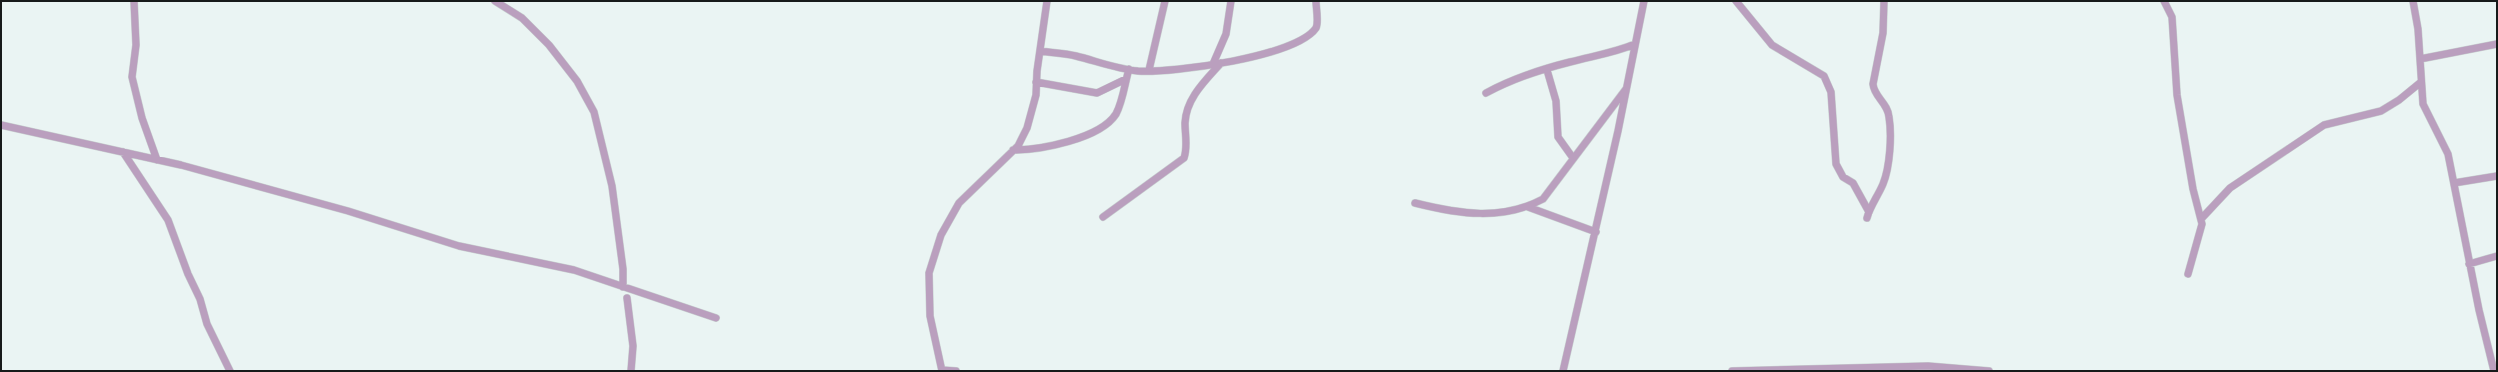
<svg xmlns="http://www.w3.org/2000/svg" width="2498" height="372" viewBox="0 0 2498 372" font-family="Inter,sans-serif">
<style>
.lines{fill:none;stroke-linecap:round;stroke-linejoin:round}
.street-casing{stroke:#c8d1d0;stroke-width:8}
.street{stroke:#ba9fbe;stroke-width:7}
</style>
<rect width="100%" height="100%" fill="#eaf4f3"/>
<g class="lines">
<defs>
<path id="street" d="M 134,1 L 136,45 L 132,77 L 142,118 L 157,160
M 495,1 L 522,18 L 549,45 L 577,81 L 594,112 L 612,186 L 623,269 L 623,287
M 1736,1 L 1772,45 L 1824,76 L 1831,92 L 1836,164 L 1843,177 L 1853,183 L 1869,212
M 2164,1 L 2172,17 L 2177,95 L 2193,189 L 2202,224 L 2188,274
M 2413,1 L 2418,29 L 2423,104 L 2448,154 L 2479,310 L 2494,371
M 1040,51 C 1052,53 1064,53 1076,56 C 1096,61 1117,69 1138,71 C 1173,73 1296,57 1316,28 C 1319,22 1316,8 1316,1
M 2420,59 L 2497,44
M 1213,64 L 1226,34 L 1231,1
M 1149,70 L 1165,1
M 1547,70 L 1556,101 L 1558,137 L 1573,158
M 1036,82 L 1097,93 L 1126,79
M 1486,93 C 1512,79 1542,69 1570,62 C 1592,56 1614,53 1635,44
M 1,125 L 181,165 L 348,211 L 459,246 L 574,270 L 716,318
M 1013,150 C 1040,150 1100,139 1116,114 C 1123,101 1125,82 1129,69
M 123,152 L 168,220 L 188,274 L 200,299 L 207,324 L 230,371
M 2454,183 L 2497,176
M 1415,203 C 1459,214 1502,221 1543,199 L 1626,89
M 1528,207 L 1596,232
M 1103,217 L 1184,158 C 1188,147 1185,135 1185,123 C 1186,98 1206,80 1221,63
M 1867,218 C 1870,206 1878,196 1883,184 C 1890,167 1892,135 1889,117 C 1888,103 1874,97 1873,84 L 1883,33 L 1884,1
M 2201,219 L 2230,188 L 2324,125 L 2381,111 L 2399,100 L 2421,82
M 2469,264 L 2497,256
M 627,298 L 633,346 L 631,371
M 942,370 L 956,371
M 942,371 L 930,316 L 929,273 L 941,235 L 959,203 L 1018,146 L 1027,128 L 1036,95 L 1037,71 L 1047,1
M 1563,371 L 1618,131 L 1644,1
M 1732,371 L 1928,366 L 1989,371"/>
</defs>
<use href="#street" class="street-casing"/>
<use href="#street" class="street"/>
</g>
<rect width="2498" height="372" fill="none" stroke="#171a1a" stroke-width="4"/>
</svg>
